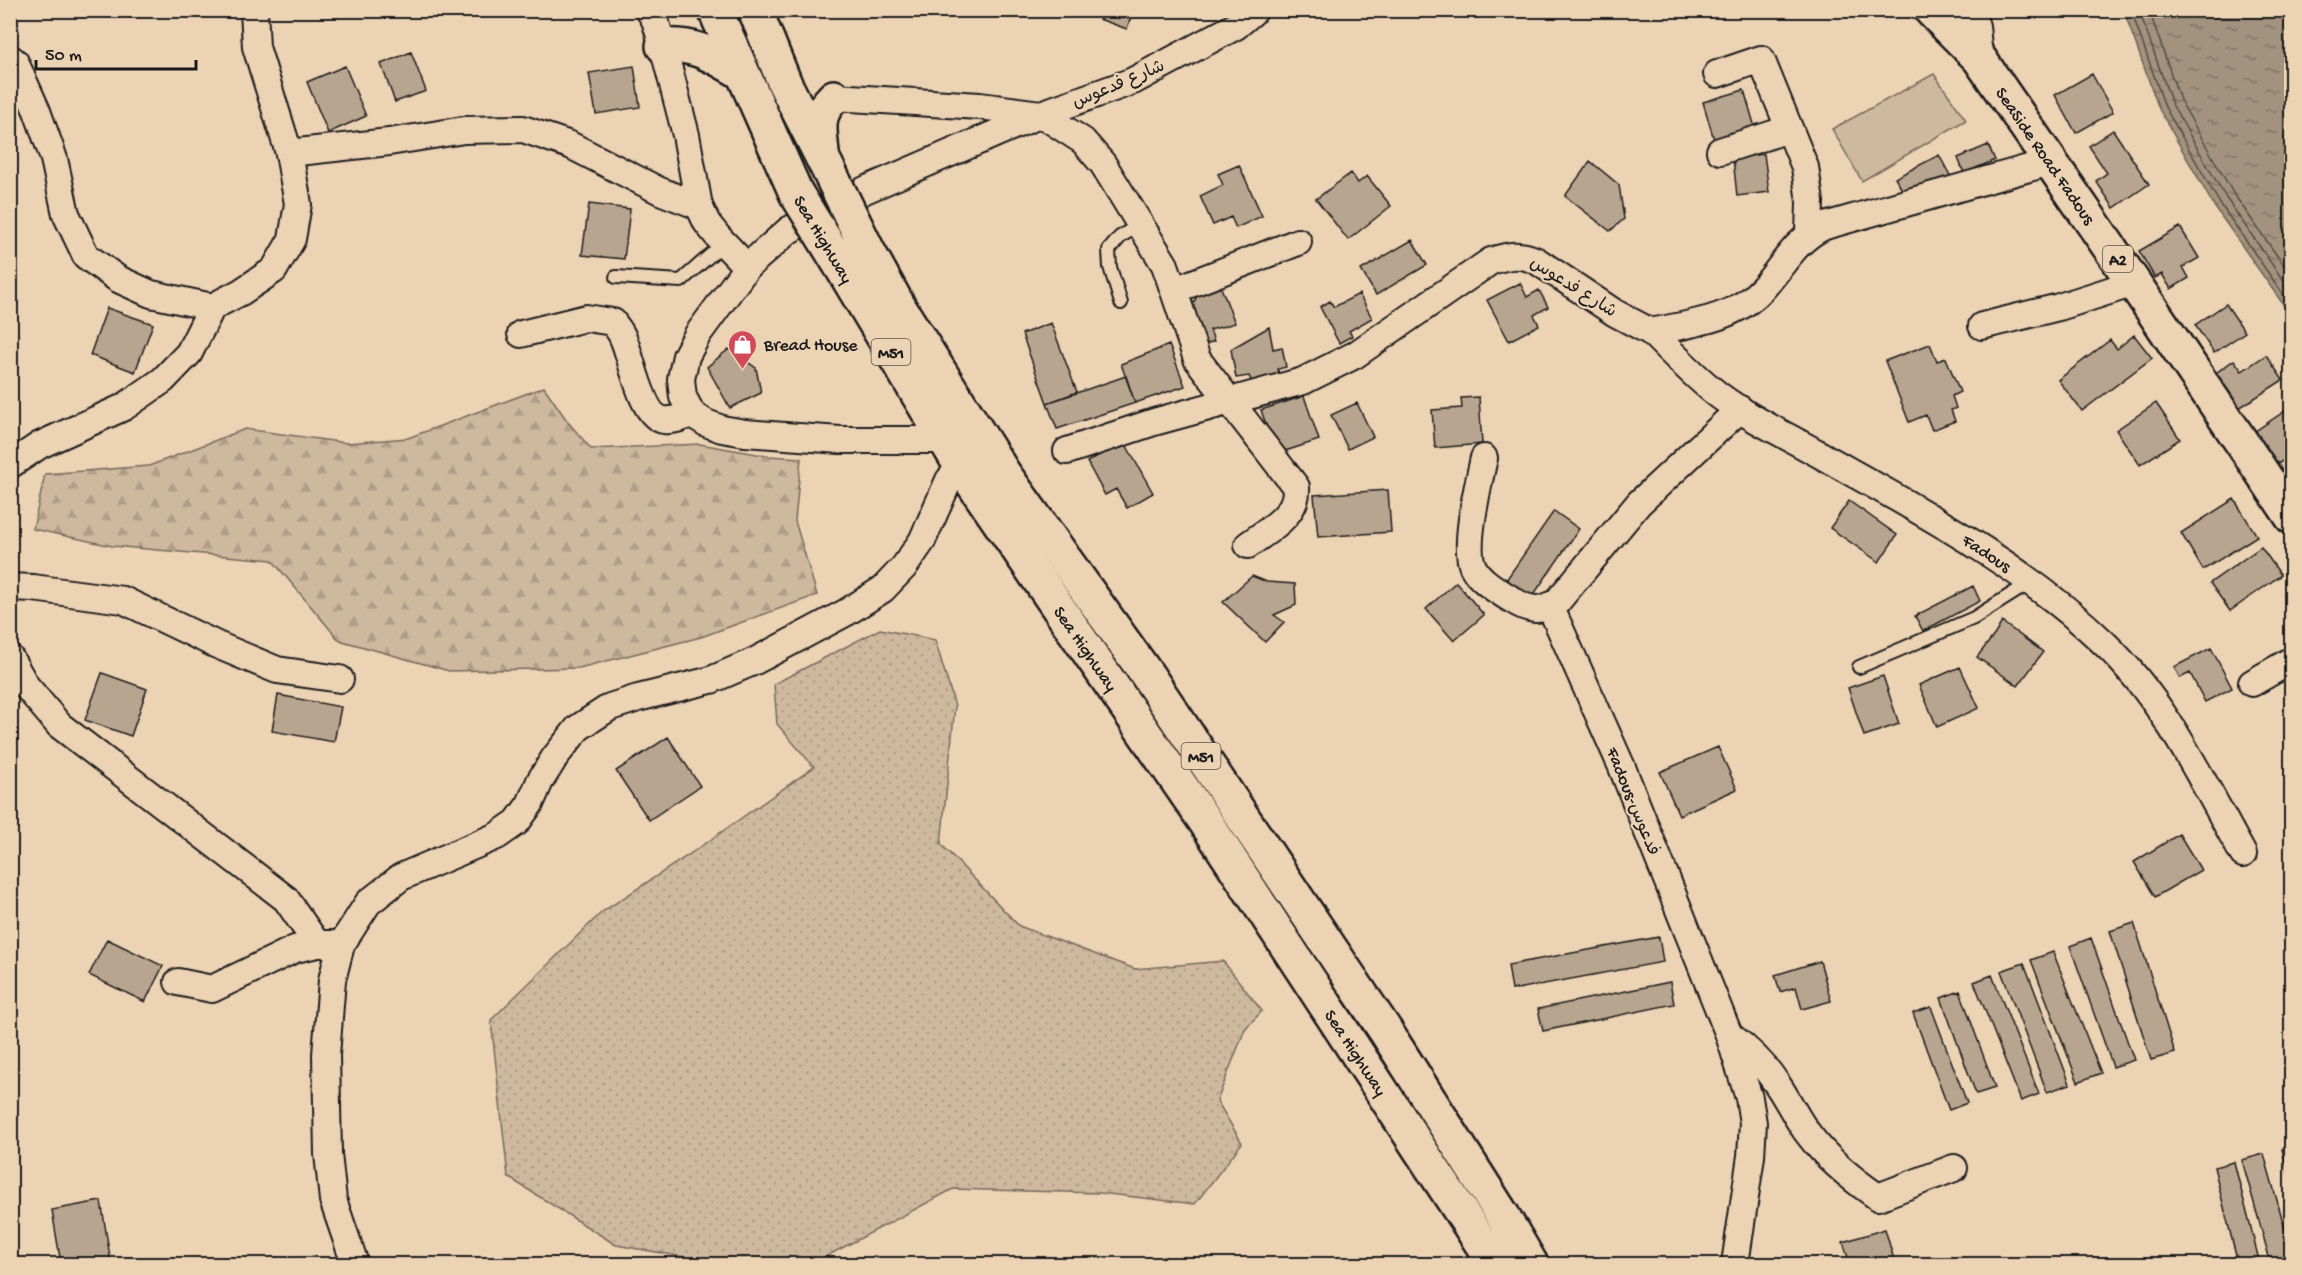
<svg xmlns="http://www.w3.org/2000/svg" width="2302" height="1275" viewBox="0 0 2302 1275" font-family="'Gochi Hand','Playpen Sans Arabic',sans-serif">
<style>
.grass{fill:url(#grass-dots);stroke:#756a5d;stroke-width:1.5}
.forest{fill:url(#forest-firs);stroke:#756a5d;stroke-width:1.5}
.pitch{fill:#ceb89e;stroke:#756a5d;stroke-width:1.5}
.water{fill:url(#water-ripples);stroke:#6c6357;stroke-width:1.5}
.lines{fill:none;stroke-linecap:round;stroke-linejoin:round}
.shore{stroke:#524b43;stroke-width:1.5}
.building{fill:#b8a58f;stroke:#1c1c1c;stroke-width:1.5}
.lane-casing{stroke:#1c1c1c;stroke-width:16}
.street-casing{stroke:#1c1c1c;stroke-width:30}
.primary-casing{stroke:#1c1c1c;stroke-width:38}
.highway-casing{stroke:#1c1c1c;stroke-width:38}
.lane{stroke:#ecd3b4;stroke-width:12}
.street{stroke:#ecd3b4;stroke-width:26}
.primary{stroke:#ecd3b4;stroke-width:33}
.highway{stroke:#ecd3b4;stroke-width:33}
.highway-bridge-casing{stroke:#1c1c1c;stroke-width:38;stroke-linecap:butt}
.highway-bridge{stroke:#ecd3b4;stroke-width:33}
.labels{text-anchor:middle;stroke-width:4.5;stroke-linejoin:round;paint-order:stroke}
.shield{fill:#ecd3b4;stroke:#5a534a;stroke-width:1.5}
.shield-label{font-size:16px;font-weight:bold;fill:#1c1c1c}
.street-label{font-size:18px;fill:#1c1c1c;stroke:#ecd3b4}
.poi-label{font-size:18px;fill:#1c1c1c;stroke:#ecd3b4;text-anchor:start}
</style>
<defs>
<pattern id="grass-dots" width="8" height="8" patternUnits="userSpaceOnUse" patternTransform="scale(1.5)"><rect width="8" height="8" fill="#ceb89e"/><path d="M2 2h.1M6 6h.1" fill="none" stroke="#b09e88" stroke-width="1.8" stroke-linecap="round"/></pattern>
<pattern id="forest-firs" width="22" height="20" patternUnits="userSpaceOnUse" patternTransform="scale(1.5)"><rect width="22" height="20" fill="#ceb89e"/><path d="M5 1l3.5 6h-7zM16 11l3.5 6h-7z" fill="#b09e88"/></pattern>
<pattern id="water-ripples" width="26" height="14" patternUnits="userSpaceOnUse" patternTransform="scale(1.5)"><rect width="26" height="14" fill="#a2927e"/><path d="M2 4q2-2 4 0t4 0M15 11q2-2 4 0t4 0" fill="none" stroke="#837666"/></pattern>
</defs>
<rect width="100%" height="100%" fill="#ecd3b4"/>
<filter id="ink" filterUnits="userSpaceOnUse"><feTurbulence type="fractalNoise" baseFrequency=".0167" numOctaves="2"/><feDisplacementMap in="SourceGraphic" scale="12" xChannelSelector="R" yChannelSelector="G"/><feConvolveMatrix kernelMatrix="1 2 1 2 8 2 1 2 1" color-interpolation-filters="sRGB"/></filter>
<g filter="url(#ink)">
<path class="grass" d="M 880,629 L 935,640 L 955,706 L 941,844 L 1019,926 L 1135,969 L 1223,961 L 1262,1011 L 1245,1029 L 1217,1101 L 1242,1143 L 1195,1204 L 1100,1193 L 953,1189 L 812,1264 L 724,1264 L 616,1245 L 508,1177 L 491,1020 L 602,912 L 693,852 L 814,767 L 777,724 L 774,684 Z"/>
<path class="forest" d="M 544,387 L 568,422 L 591,449 L 700,444 L 768,456 L 801,458 L 795,521 L 817,595 L 701,637 L 579,668 L 449,671 L 339,640 L 272,560 L 112,546 L 33,529 L 45,474 L 149,466 L 245,429 L 347,443 L 408,438 Z"/>
<path class="pitch" d="M 1934,74 L 1966,120 L 1862,181 L 1832,129 Z"/>
<path class="water" d="M 2124,11 L 2291,11 L 2291,308 L 2285,307 L 2214,206 L 2159,109 Z"/>
<g class="lines">
<path class="shore" d="M 2131,10 L 2165,107 L 2219,202 L 2287,300 L 2292,302
M 2139,10 L 2172,104 L 2226,198 L 2292,293
M 2149,10 L 2180,100 L 2233,193 L 2292,277"/>
</g>
<path class="building" d="M 1102,10 L 1133,10 L 1127,29 L 1099,19 Z
M 411,52 L 426,91 L 395,102 L 381,64 Z
M 345,66 L 366,116 L 328,133 L 307,82 Z
M 634,66 L 640,107 L 596,114 L 589,73 Z
M 2092,74 L 2113,112 L 2076,133 L 2055,95 Z
M 1744,90 L 1756,131 L 1715,143 L 1703,102 Z
M 2113,130 L 2149,184 L 2114,208 L 2096,181 L 2107,173 L 2089,146 Z
M 1988,145 L 1995,160 L 1964,173 L 1958,158 Z
M 1764,154 L 1769,192 L 1737,196 L 1733,158 Z
M 1939,155 L 1952,179 L 1906,196 L 1895,178 Z
M 1590,161 L 1619,185 L 1624,219 L 1610,231 L 1565,196 Z
M 1239,165 L 1262,216 L 1236,228 L 1231,217 L 1213,225 L 1200,196 L 1223,185 L 1218,174 Z
M 1351,173 L 1358,183 L 1367,176 L 1391,206 L 1348,240 L 1316,199 Z
M 589,204 L 630,209 L 624,259 L 582,255 Z
M 2180,227 L 2199,258 L 2183,267 L 2189,278 L 2171,289 L 2162,274 L 2155,278 L 2139,251 Z
M 1412,240 L 1427,265 L 1376,295 L 1361,270 Z
M 1520,283 L 1527,297 L 1539,290 L 1548,307 L 1534,315 L 1539,325 L 1509,341 L 1487,300 Z
M 1220,285 L 1235,323 L 1210,330 L 1214,341 L 1204,345 L 1191,309 L 1199,291 Z
M 1359,294 L 1372,318 L 1349,331 L 1352,336 L 1339,343 L 1320,307 L 1330,301 L 1334,307 Z
M 2226,304 L 2245,332 L 2214,353 L 2195,325 Z
M 107,308 L 153,324 L 135,372 L 90,355 Z
M 1051,323 L 1077,392 L 1047,403 L 1022,334 Z
M 1269,327 L 1273,349 L 1282,347 L 1286,367 L 1278,369 L 1279,376 L 1253,385 L 1249,376 L 1236,378 L 1231,349 Z
M 2134,335 L 2152,358 L 2082,411 L 2058,380 L 2110,340 L 2117,349 Z
M 1930,344 L 1937,361 L 1946,358 L 1960,392 L 1952,396 L 1956,408 L 1951,410 L 1955,421 L 1932,430 L 1926,415 L 1909,422 L 1885,361 Z
M 1169,345 L 1185,386 L 1135,403 L 1121,364 Z
M 729,349 L 756,368 L 761,393 L 730,408 L 707,367 Z
M 2266,355 L 2283,380 L 2236,410 L 2213,375 L 2234,360 L 2242,371 Z
M 1126,376 L 1135,403 L 1057,429 L 1047,403 Z
M 1304,396 L 1319,440 L 1276,454 L 1261,410 Z
M 1479,397 L 1482,444 L 1435,448 L 1432,410 L 1462,408 L 1461,398 Z
M 1357,403 L 1373,437 L 1348,449 L 1331,415 Z
M 2156,403 L 2180,439 L 2140,465 L 2116,430 Z
M 2285,411 L 2292,420 L 2292,455 L 2276,465 L 2254,432 Z
M 1124,441 L 1153,493 L 1127,508 L 1116,489 L 1105,495 L 1087,462 Z
M 2292,469 L 2292,489 L 2282,475 Z
M 1388,490 L 1391,532 L 1318,537 L 1314,495 Z
M 2234,499 L 2257,536 L 2203,570 L 2181,533 Z
M 1849,501 L 1897,535 L 1879,562 L 1830,528 Z
M 1554,511 L 1579,529 L 1530,600 L 1504,583 Z
M 2261,547 L 2281,575 L 2230,611 L 2210,583 Z
M 1252,576 L 1267,582 L 1295,584 L 1296,605 L 1274,615 L 1284,622 L 1265,642 L 1223,602 Z
M 1456,582 L 1484,615 L 1454,641 L 1426,609 Z
M 1973,586 L 1980,601 L 1923,631 L 1915,616 Z
M 2002,622 L 2043,652 L 2018,686 L 1977,657 L 1995,634 Z
M 2211,648 L 2232,688 L 2205,702 L 2190,673 L 2180,678 L 2174,667 Z
M 1960,667 L 1979,708 L 1937,727 L 1919,685 Z
M 102,673 L 147,689 L 131,736 L 85,720 Z
M 1883,676 L 1899,724 L 1864,736 L 1848,688 Z
M 278,695 L 341,707 L 334,742 L 272,731 Z
M 668,737 L 700,786 L 649,820 L 616,771 Z
M 1718,747 L 1737,789 L 1679,815 L 1660,772 Z
M 2179,834 L 2201,870 L 2155,897 L 2134,862 Z
M 2134,923 L 2175,1053 L 2151,1060 L 2110,931 Z
M 1659,937 L 1663,962 L 1512,990 L 1508,965 Z
M 2091,938 L 2134,1060 L 2113,1067 L 2070,946 Z
M 107,939 L 163,966 L 145,1002 L 89,975 Z
M 2053,952 L 2101,1073 L 2078,1082 L 2031,960 Z
M 1820,961 L 1831,1001 L 1802,1009 L 1796,987 L 1780,992 L 1775,975 Z
M 2024,963 L 2070,1084 L 2047,1092 L 2001,971 Z
M 1992,975 L 2039,1094 L 2021,1101 L 1974,982 Z
M 1670,982 L 1674,1004 L 1543,1031 L 1538,1009 Z
M 1960,991 L 1995,1088 L 1976,1094 L 1941,998 Z
M 1931,1007 L 1967,1103 L 1949,1110 L 1913,1013 Z
M 2292,1147 L 2292,1188 L 2282,1149 Z
M 2264,1154 L 2292,1254 L 2292,1264 L 2271,1264 L 2242,1160 Z
M 2234,1162 L 2260,1264 L 2238,1264 L 2214,1167 Z
M 101,1201 L 111,1263 L 61,1264 L 52,1210 Z
M 1885,1229 L 1895,1263 L 1850,1264 L 1843,1242 Z"/>
<g class="lines">
<defs>
<path id="lane" d="M 616,277 L 681,281 L 724,243
M 1121,303 L 1110,267 L 1109,250 L 1120,237 L 1140,224
M 1859,667 L 1974,618 L 2031,582"/>
<g id="street">
<path d="M 649,10 L 655,20 L 663,46 L 686,135 L 699,206 L 707,223 L 719,238 L 747,267"/>
<path d="M 1970,10 L 1976,26 L 1979,58"/>
<path d="M 10,58 L 15,62 L 37,111 L 54,159 L 66,214 L 86,256 L 118,279 L 151,294 L 212,307"/>
<path d="M 1717,74 L 1761,59 L 1805,167 L 1810,202 L 1809,233"/>
<path d="M 834,97 L 980,106 L 1041,114 L 1083,141 L 1103,164 L 1165,265 L 1197,359 L 1296,487 C 1298,515 1268,530 1248,545"/>
<path d="M 1720,151 L 1789,129"/>
<path d="M 289,153 L 389,142 L 464,130 L 523,129 L 570,145 L 660,191 L 699,206"/>
<path d="M 1175,290 L 1298,242"/>
<path d="M 1982,326 L 2059,307 L 2134,283"/>
<path id="s1" d="M 1651,332 C 1672,353 1693,375 1717,394 C 1750,419 1790,437 1826,458 C 1922,512 2024,566 2104,643 C 2166,702 2202,781 2243,854"/>
<path d="M 521,334 L 586,318 L 613,322 C 616,327 621,332 623,338 C 632,357 641,417 664,420 C 674,421 683,417 692,414"/>
<path d="M 945,440 L 840,440 L 745,433 L 722,429 L 706,423 L 692,414 L 683,397 L 681,379 L 686,356 L 698,334 L 747,267 L 789,230 L 865,190 L 1041,114 L 1133,81 L 1236,26 L 1255,10"/>
<path d="M 1067,451 L 1154,422 L 1303,381 L 1355,355 L 1491,261 C 1509,255 1520,253 1537,261 L 1615,313 L 1651,332 C 1688,324 1733,320 1761,290 C 1783,267 1794,240 1825,226 L 2050,162"/>
<path d="M 1484,458 C 1479,481 1463,546 1473,567 C 1480,581 1498,591 1511,599 C 1527,610 1540,613 1557,602 L 1639,503 L 1740,409"/>
<path d="M 10,465 L 40,445 L 124,407 L 163,380 L 189,353 L 212,307 L 241,292 L 274,270 L 292,239 L 298,204 L 289,153 L 256,47 L 254,10"/>
<path d="M 10,587 L 33,588 L 123,600 L 217,645 L 277,670 L 340,679"/>
<path d="M 1550,606 L 1621,765 L 1729,1035 L 1749,1098 L 1753,1123 L 1751,1156 L 1735,1264"/>
<path d="M 10,658 L 26,686 L 59,725 L 286,899 L 317,944"/>
<path d="M 2252,683 L 2292,660"/>
<path d="M 178,982 L 212,989 L 295,949 L 317,944 L 331,944"/>
<path d="M 1729,1035 C 1748,1049 1764,1064 1777,1084 C 1789,1101 1797,1120 1809,1135 C 1828,1160 1853,1180 1878,1197 L 1954,1168"/>
<path d="M 355,1264 L 333,1200 L 328,1154 L 326,1055 L 332,980 L 341,945 L 368,903 L 401,877 L 497,836 L 517,822 L 530,804 L 540,781 L 555,757 L 578,728 L 610,707 L 638,698 L 711,680 L 755,661 L 847,612 L 883,589 L 904,567 L 922,541 L 949,480 L 961,466"/>
</g>
<g id="primary">
<path id="s2" d="M 1931,10 L 1979,58 L 2134,283 L 2292,517"/>
</g>
<g id="highway">
<path d="M 715,10 L 796,193"/>
<path d="M 755,10 L 785,84 L 830,173"/>
<path d="M 663,46 C 698,44 711,55 741,72"/>
<path d="M 822,153 C 820,129 815,115 834,97"/>
<path d="M 868,251 L 899,307 L 1004,474 L 1148,676 L 1385,1030 L 1503,1216 L 1531,1264"/>
<path id="s3" d="M 839,263 L 961,466 L 1207,824 L 1495,1264"/>
</g>
</defs>
<use href="#lane" class="lane-casing"/>
<use href="#street" class="street-casing"/>
<use href="#primary" class="primary-casing"/>
<use href="#highway" class="highway-casing"/>
<use href="#lane" class="lane"/>
<use href="#street" class="street"/>
<use href="#primary" class="primary"/>
<use href="#highway" class="highway"/>
<defs>
<path id="highway-bridge" d="M 830,173 L 868,251
M 796,193 L 839,263"/>
</defs>
<use href="#highway-bridge" class="highway-bridge-casing"/>
<use href="#highway-bridge" class="highway-bridge"/>
</g>
</g>
<defs>
<symbol id="shop-pin" viewBox="-11 -11 22 30"><path d="M0 17L-7.5 6A9.5 9.5 0 1 1 7.5 6Z" fill="#d1495b" stroke="#ecd3b4"/><path d="M-5-2.5h2.3a2.7 3.5 0 0 1 5.4 0H5L5.5 6h-11ZM-1.5-2.5h3a1.5 2.3 0 0 0-3 0Z" fill="#fff"/></symbol>
</defs>
<g fill-rule="evenodd">
<use href="#shop-pin" x="726" y="328" width="33" height="45"/>
</g>
<g class="labels">
<g class="shield">
<rect x="2103" y="246" width="30" height="26" rx="4.5"/>
<rect x="871.5" y="339" width="39" height="26" rx="4.5"/>
<rect x="1181.5" y="743" width="39" height="26" rx="4.5"/>
</g>
<g class="shield-label">
<text x="2118" y="265">A2</text>
<text x="891" y="358">M51</text>
<text x="1201" y="762">M51</text>
</g>
<g class="street-label">
<text transform="translate(1118 83) rotate(-23)" y="6">شارع فدعوس</text>
<text dy="6" stroke="none"><textPath href="#s2" startOffset="186">SeaSide Road Fadous</textPath></text>
<text transform="translate(824 239) rotate(59)" y="6">Sea Highway</text>
<text transform="translate(1574 286) rotate(32)" y="6">شارع فدعوس</text>
<text dy="6" stroke="none"><textPath href="#s1" startOffset="404">Fadous</textPath></text>
<text dy="6" stroke="none"><textPath href="#s3" startOffset="458">Sea Highway</textPath></text>
<text transform="translate(1634 801) rotate(68)" y="6">Fadous-فدعوس</text>
<text dy="6" stroke="none"><textPath href="#s3" startOffset="944">Sea Highway</textPath></text>
</g>
<g class="poi-label">
<text x="764" y="350">Bread House</text>
</g>
</g>
<rect width="2302" height="1275" fill="none" stroke="#ecd3b4" stroke-width="36"/>
<rect x="18" y="18" width="2266" height="1239" fill="none" stroke="#1c1c1c" stroke-width="2" filter="url(#ink)"/>
<path d="M36 60v9h160v-9" fill="none" stroke="#1c1c1c" stroke-width="3"/>
<text x="45" y="60" font-size="18" fill="#1c1c1c" stroke="#ecd3b4" stroke-width="4.5" paint-order="stroke">50 m</text>
</svg>
